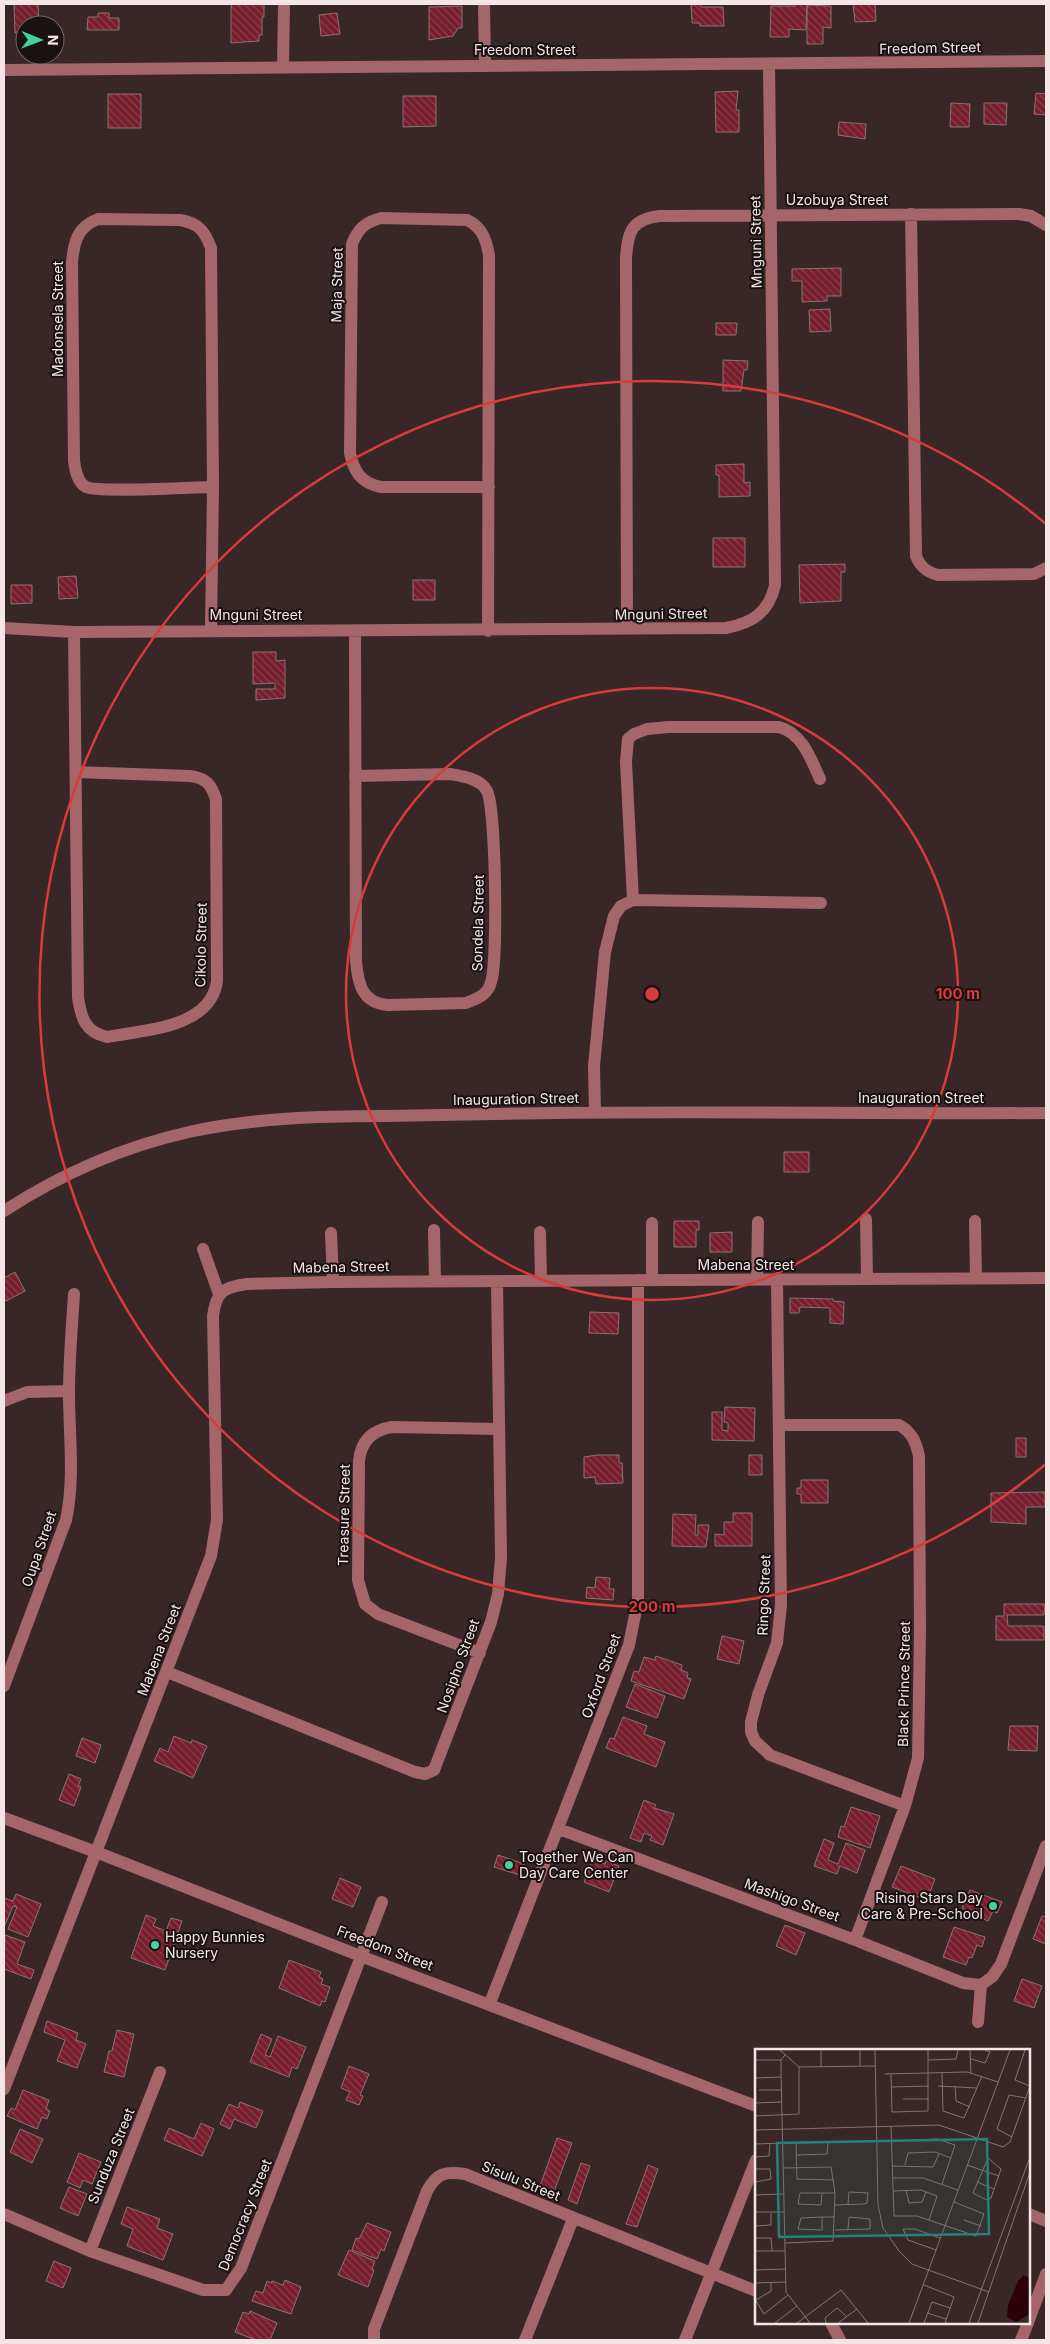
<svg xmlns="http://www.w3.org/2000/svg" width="1050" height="2344" viewBox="0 0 1050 2344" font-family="Inter,sans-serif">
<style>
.building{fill:url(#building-back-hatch);stroke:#8a7273}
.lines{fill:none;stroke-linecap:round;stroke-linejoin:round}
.minor{stroke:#a5666a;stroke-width:12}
.ring{fill:none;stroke:#d93b3b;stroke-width:2.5}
.poi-dot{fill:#41d4a1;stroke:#1a1112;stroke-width:2}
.labels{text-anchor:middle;stroke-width:4;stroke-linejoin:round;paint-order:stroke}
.street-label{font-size:14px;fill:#f4e6e6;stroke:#1a1112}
.poi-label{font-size:14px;fill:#f4e6e6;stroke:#1a1112;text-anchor:start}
.inset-road{fill:none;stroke:#847373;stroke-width:1}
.view{fill:#26817a;fill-opacity:0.15;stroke:#26817a;stroke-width:2.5}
.inset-edge{fill:none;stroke:#f4e6e6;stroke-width:2.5}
.centre{fill:#d93b3b;stroke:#1a1112;stroke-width:2.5}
.ring-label{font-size:15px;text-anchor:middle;font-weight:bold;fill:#d93b3b;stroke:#1a1112;stroke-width:4;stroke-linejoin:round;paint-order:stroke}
</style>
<defs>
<pattern id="building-back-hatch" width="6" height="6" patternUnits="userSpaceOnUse" patternTransform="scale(1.25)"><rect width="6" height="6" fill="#771e2d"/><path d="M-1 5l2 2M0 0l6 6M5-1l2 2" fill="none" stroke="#8b3f4b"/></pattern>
</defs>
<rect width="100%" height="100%" fill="#392627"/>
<path class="building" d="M 14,4 L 38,4 L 39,25 L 25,25 L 25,33 L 15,33 Z
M 233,4 L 264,4 L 264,17 L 262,17 L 262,35 L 259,35 L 259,41 L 231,43 L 231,6 Z
M 700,4 L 701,7 L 723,7 L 724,26 L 700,26 L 700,23 L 692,23 L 691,5 Z
M 795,4 L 807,4 L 806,30 L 789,29 L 789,37 L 770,37 L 771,6 L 795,6 Z
M 853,4 L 875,4 L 876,21 L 855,22 Z
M 807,5 L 831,6 L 831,28 L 823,27 L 823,44 L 807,44 Z
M 462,6 L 462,28 L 458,28 L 453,36 L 429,40 L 429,7 Z
M 98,13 L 109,13 L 109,18 L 119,18 L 119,30 L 87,30 L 88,17 L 98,17 Z
M 337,13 L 340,34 L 321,36 L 319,15 Z
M 738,91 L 736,110 L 739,110 L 739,132 L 716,132 L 715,92 Z
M 1036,93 L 1046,94 L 1046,115 L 1034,114 Z
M 108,94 L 141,94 L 141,128 L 108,128 Z
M 403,96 L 436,96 L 436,126 L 403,127 Z
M 951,103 L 970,104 L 969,127 L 950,127 Z
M 984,103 L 1007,103 L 1006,125 L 984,124 Z
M 839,122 L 866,124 L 865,139 L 838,135 Z
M 841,268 L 841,296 L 827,296 L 827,301 L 802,302 L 802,281 L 792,281 L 792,269 Z
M 830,309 L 831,331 L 810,332 L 809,310 Z
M 716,323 L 737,323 L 736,335 L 716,335 Z
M 723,360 L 748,361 L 747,370 L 744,370 L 741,391 L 723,391 Z
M 744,464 L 744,483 L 750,482 L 750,496 L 719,497 L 719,475 L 716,475 L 716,465 Z
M 713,538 L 745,538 L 745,567 L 713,567 Z
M 845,564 L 845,572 L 841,572 L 841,601 L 800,603 L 799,565 Z
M 76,576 L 78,598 L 59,599 L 58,577 Z
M 413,580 L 435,580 L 435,600 L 413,600 Z
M 11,585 L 32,585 L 32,603 L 11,604 Z
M 253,652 L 276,652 L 276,661 L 285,660 L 285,698 L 256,700 L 256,689 L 275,689 L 275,683 L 253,684 Z
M 784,1152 L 809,1152 L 809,1172 L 784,1172 Z
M 674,1221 L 699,1221 L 699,1230 L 696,1230 L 696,1247 L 674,1247 Z
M 732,1232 L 732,1252 L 710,1252 L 710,1233 Z
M 15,1272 L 25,1291 L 6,1301 L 4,1297 L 4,1278 Z
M 790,1298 L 833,1299 L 833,1301 L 844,1302 L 843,1324 L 830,1323 L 830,1308 L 800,1307 L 799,1313 L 790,1313 Z
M 590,1312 L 619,1313 L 618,1334 L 589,1333 Z
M 725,1407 L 755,1408 L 754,1441 L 712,1440 L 712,1412 L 722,1412 L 722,1430 L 728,1431 L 728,1423 L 724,1422 Z
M 1016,1438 L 1026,1438 L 1026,1457 L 1016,1457 Z
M 597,1455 L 619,1455 L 619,1463 L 622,1463 L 623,1483 L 596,1484 L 595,1477 L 584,1478 L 584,1457 Z
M 749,1455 L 762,1455 L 762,1475 L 749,1475 Z
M 801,1480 L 828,1480 L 828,1503 L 801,1503 L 801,1494 L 797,1494 L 797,1488 L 801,1488 Z
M 1045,1492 L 1045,1507 L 1026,1507 L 1026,1524 L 991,1522 L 991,1493 Z
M 733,1513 L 752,1513 L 752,1546 L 715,1546 L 715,1534 L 724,1535 L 724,1522 L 733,1522 Z
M 673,1514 L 696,1515 L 695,1535 L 698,1535 L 698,1525 L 709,1525 L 706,1547 L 672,1546 Z
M 596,1577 L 610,1578 L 609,1589 L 614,1589 L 613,1600 L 586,1598 L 587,1587 L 595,1588 Z
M 1004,1604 L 1045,1604 L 1044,1615 L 1007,1615 L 1008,1626 L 1044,1626 L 1044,1640 L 996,1640 L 996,1616 L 1004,1616 Z
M 722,1636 L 744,1641 L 739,1664 L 717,1659 Z
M 656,1656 L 682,1665 L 681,1670 L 688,1673 L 687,1678 L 691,1679 L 684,1699 L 631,1681 L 634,1671 L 639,1672 L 644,1657 L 655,1660 Z
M 635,1684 L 665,1696 L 657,1718 L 626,1707 Z
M 623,1717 L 647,1726 L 644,1734 L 665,1742 L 656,1767 L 606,1748 L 610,1738 L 614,1739 Z
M 1010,1726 L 1038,1726 L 1037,1751 L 1008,1750 Z
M 174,1736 L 191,1743 L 192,1740 L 207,1746 L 193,1778 L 154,1761 L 160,1748 L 168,1752 Z
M 82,1738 L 101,1745 L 95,1763 L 76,1756 Z
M 69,1774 L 81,1779 L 78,1786 L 81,1787 L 74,1806 L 59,1800 Z
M 644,1800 L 656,1805 L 654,1808 L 674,1814 L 663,1845 L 650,1840 L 652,1836 L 644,1833 L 641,1842 L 630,1838 Z
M 851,1807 L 880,1816 L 870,1848 L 838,1837 L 841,1826 L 844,1827 Z
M 824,1839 L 834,1843 L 828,1860 L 838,1864 L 846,1843 L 865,1850 L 857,1873 L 840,1866 L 837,1874 L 814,1866 Z
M 498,1855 L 524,1864 L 520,1875 L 494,1867 Z
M 593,1859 L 605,1864 L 606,1861 L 619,1866 L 609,1892 L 584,1882 Z
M 901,1866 L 935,1879 L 927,1900 L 892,1887 Z
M 340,1878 L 361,1887 L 353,1907 L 332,1899 Z
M 970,1890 L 1002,1902 L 997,1913 L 993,1911 L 988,1921 L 962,1908 Z
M 16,1894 L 41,1904 L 28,1937 L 8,1929 L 17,1907 L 13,1906 L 5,1925 L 4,1924 L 4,1898 L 13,1901 Z
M 146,1915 L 156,1919 L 153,1926 L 166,1931 L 171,1918 L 182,1921 L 165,1970 L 131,1958 Z
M 1042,1916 L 1046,1917 L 1046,1944 L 1033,1939 Z
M 785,1925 L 805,1933 L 796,1955 L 776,1946 Z
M 954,1927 L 985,1937 L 982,1947 L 977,1945 L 972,1958 L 969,1957 L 966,1965 L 943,1957 Z
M 5,1935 L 25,1942 L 17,1964 L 34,1970 L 31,1979 L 4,1969 Z
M 289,1960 L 321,1972 L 319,1977 L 323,1979 L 321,1984 L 330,1987 L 325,2002 L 322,2001 L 320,2006 L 279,1988 Z
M 1022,1979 L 1042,1986 L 1034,2008 L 1014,2001 Z
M 47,2021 L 78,2033 L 76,2040 L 86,2044 L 77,2068 L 57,2061 L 65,2040 L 44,2032 Z
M 117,2030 L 134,2034 L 124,2077 L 104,2072 L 109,2051 L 112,2051 Z
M 261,2034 L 272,2039 L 265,2055 L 270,2057 L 278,2036 L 306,2047 L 297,2069 L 292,2067 L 289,2077 L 250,2062 Z
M 349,2066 L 369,2074 L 360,2095 L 363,2096 L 359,2105 L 346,2100 L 350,2092 L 341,2088 Z
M 23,2090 L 49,2100 L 46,2109 L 50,2111 L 47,2119 L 42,2117 L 37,2129 L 7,2116 L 11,2108 L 15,2110 Z
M 240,2102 L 263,2111 L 256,2128 L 234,2119 L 230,2129 L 220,2124 L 229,2104 L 238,2108 Z
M 201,2123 L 214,2129 L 202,2156 L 164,2140 L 169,2128 L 194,2139 Z
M 20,2129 L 43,2139 L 32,2163 L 10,2152 Z
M 557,2138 L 572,2143 L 553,2194 L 539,2189 Z
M 79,2153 L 101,2162 L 92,2184 L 83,2180 L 80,2188 L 67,2182 Z
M 581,2163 L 590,2166 L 577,2204 L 568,2200 Z
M 648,2165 L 658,2169 L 637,2227 L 626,2224 Z
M 69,2187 L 87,2194 L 78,2216 L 60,2208 Z
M 127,2207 L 160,2219 L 157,2228 L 173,2234 L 163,2260 L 127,2246 L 133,2229 L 121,2224 Z
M 367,2223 L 391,2232 L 384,2251 L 381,2249 L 377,2259 L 352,2250 L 356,2238 L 359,2239 Z
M 349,2250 L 375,2261 L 372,2269 L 374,2270 L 368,2287 L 338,2275 Z
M 54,2261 L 71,2268 L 63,2288 L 46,2281 Z
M 285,2280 L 301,2287 L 291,2314 L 252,2301 L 256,2291 L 263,2293 L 267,2281 L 271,2283 L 272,2281 L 283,2285 Z
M 250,2311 L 277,2323 L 270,2340 L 256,2340 L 235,2332 L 243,2312 L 249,2314 Z"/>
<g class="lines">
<path class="minor" d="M 484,4 L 485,66
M 283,68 L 284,4
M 4,70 L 1046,61
M 911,214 L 916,556 C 920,567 927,572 938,575 L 1034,574 L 1046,568
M 4,628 L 74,632 L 726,628 C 753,623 769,612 775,585 L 769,64
M 627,629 L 626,258 C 628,232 631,219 660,216 L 1019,214 L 1031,216 L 1046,225
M 211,630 L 213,487 L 211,248 C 205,231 198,223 180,220 L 98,219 C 77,227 74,242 72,262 L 74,460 C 75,469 77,482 86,487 C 100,493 192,487 213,487
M 355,631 L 356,961 C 358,984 362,1003 388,1005 L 466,1003 C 478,998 488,995 491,982 C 498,962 496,809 487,791 C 481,779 463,776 450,774 L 355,776
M 488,631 L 489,255 C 486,239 482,227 467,220 L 381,218 C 365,222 358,229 352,244 L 350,453 C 354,472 361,483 381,487 L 489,487
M 74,632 L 78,997 C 81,1018 85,1032 107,1037 C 144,1030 211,1028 217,981 L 216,799 C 211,784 206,778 190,776 L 76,772
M 633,900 L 626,762 L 628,739 L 634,734 L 647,729 L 669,727 L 779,727 C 802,733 811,759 820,779
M 595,1113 L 594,1066 L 605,952 L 614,916 L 621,906 L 633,900 L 821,903
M 4,1211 C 61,1174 122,1147 189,1132 C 253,1118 320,1116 385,1116 C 442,1115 499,1114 556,1113 C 719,1111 883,1114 1046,1113
M 866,1219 L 867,1278
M 975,1221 L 976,1278
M 652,1223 L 652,1280
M 434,1230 L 435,1281
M 540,1232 L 541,1280
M 331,1233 L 333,1282
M 203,1249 L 219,1294
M 757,1279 L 758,1222
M 777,1280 L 781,1605 L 777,1643 L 758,1695 L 751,1722 L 751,1732 L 755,1741 L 770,1755 L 905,1806
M 4,1401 L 27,1392 L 69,1391
M 779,1425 L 899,1425 C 912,1432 916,1442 919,1456 L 920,1631 L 918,1758 L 905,1806 L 855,1940
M 480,1653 L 378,1614 L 365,1604 L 358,1580 L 359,1461 C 361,1441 372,1430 392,1427 L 499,1429
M 167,1672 L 415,1772 L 425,1774 L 434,1770 L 491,1622 L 498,1594 L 501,1558 L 497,1282
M 4,1686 L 66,1520 C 75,1478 69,1436 69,1393 C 69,1360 72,1327 74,1294
M 4,1818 L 96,1852 L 363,1957 L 756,2106
M 559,1829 L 855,1940 L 963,1983 L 981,1985 L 992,1977 L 1001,1964 L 1046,1846
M 490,2003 L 629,1645 L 638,1600 L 638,1280
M 978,2022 L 981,1985
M 4,2089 L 211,1556 L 217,1520 L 213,1316 C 216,1292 223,1287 247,1284 L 333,1282 L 1046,1278
M 4,2214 L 90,2251 L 203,2290 L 226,2290 L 241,2268 L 382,1902
M 1029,2214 L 1046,2221
M 90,2251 L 160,2072
M 1029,2320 L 1046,2274
M 831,2323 L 840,2340
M 374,2340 L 374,2329 L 427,2191 C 437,2173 445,2171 465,2174 L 756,2291
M 525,2340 L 573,2219
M 685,2340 L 756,2160
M 1021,2340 L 1028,2323"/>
</g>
<g class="ring">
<circle cx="652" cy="994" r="306"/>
<path d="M1046 1464A613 613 0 1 1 1046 524"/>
</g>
<g class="poi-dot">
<circle cx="509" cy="1865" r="5"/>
<circle cx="993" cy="1906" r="5"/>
<circle cx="155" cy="1945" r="5"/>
</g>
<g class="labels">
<g class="street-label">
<text transform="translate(930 48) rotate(-1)" y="5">Freedom Street</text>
<text x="525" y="55">Freedom Street</text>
<text x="837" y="205">Uzobuya Street</text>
<text transform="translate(756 242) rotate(-91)" y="5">Mnguni Street</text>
<text transform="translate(337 285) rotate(-89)" y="5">Maja Street</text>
<text transform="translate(58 319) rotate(-90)" y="5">Madonsela Street</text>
<text transform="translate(661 614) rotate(-1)" y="5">Mnguni Street</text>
<text x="256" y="620">Mnguni Street</text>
<text transform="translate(478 923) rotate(-89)" y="5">Sondela Street</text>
<text transform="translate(201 945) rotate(-89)" y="5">Cikolo Street</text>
<text x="921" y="1103">Inauguration Street</text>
<text transform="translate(516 1099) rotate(-1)" y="5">Inauguration Street</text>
<text x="746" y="1270">Mabena Street</text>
<text transform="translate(341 1267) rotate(-1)" y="5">Mabena Street</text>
<text transform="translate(344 1515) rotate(-89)" y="5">Treasure Street</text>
<text transform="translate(39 1549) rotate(-71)" y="5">Oupa Street</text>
<text transform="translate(764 1595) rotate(-88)" y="5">Ringo Street</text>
<text transform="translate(159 1650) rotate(-69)" y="5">Mabena Street</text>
<text transform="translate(458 1666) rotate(-70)" y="5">Nosipho Street</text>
<text transform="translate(601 1676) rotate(-70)" y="5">Oxford Street</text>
<text transform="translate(904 1684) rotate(-89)" y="5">Black Prince Street</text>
<text transform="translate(792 1900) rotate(20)" y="5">Mashigo Street</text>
<text transform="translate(385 1948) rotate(21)" y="5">Freedom Street</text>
<text transform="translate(111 2156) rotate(-68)" y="5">Sunduza Street</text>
<text transform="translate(521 2181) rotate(22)" y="5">Sisulu Street</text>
<text transform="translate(245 2215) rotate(-68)" y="5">Democracy Street</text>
</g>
<g class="poi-label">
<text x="519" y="1862">Together We Can<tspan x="519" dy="16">Day Care Center</tspan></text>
<text x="983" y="1903" text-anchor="end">Rising Stars Day<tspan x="983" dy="16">Care &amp; Pre-School</tspan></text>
<text x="165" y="1942">Happy Bunnies<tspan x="165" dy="16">Nursery</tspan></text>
</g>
</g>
<g transform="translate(755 2049)">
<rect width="275" height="275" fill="#392627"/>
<path d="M 269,226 L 275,230 L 275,265 L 261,273 L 252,268 L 253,256 L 263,232 Z" fill="#2c0108"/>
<path class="inset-road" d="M 25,1 L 44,18 L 120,17M 105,1 L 105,17M 120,1 L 123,156 L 128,179 L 144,202 L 157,215 L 234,243M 215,1 L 216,24M 270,1 L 260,31 L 275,37M 30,6 L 26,11 L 26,24 L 31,243 L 55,274M 216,10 L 230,14 L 235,3 L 230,1M 0,11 L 26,11M 173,11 L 201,10 L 203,1M 66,18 L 66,1M 187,24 L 188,62 L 209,69 L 227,27M 130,25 L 212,23 L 243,33M 136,25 L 137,63 L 173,62 L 173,1M 0,29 L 26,28M 183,37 L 222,39M 200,37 L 201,52 L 215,58M 136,38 L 174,37M 4,41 L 26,41M 148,50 L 174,50M 0,54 L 26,53M 0,67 L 44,65 L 44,18M 136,78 L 139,167 L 162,167 L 221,187 L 229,165 L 199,153M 0,81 L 184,76 L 248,98 L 255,93 L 275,37M 257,88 L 242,80 L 254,46 L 271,49M 137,92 L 182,90 L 200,96 L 187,135M 0,95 L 28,94M 42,106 L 72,105 L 73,93 L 42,94 L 41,97 L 42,129 L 42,130 L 79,131M 0,108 L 14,107 L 15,94M 233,109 L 246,120 L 236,149 L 232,151 L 218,144 ZM 150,116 L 153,104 L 180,103 L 196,109M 212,116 L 244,127M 137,117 L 178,118 L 184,105M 28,119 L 76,118 L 80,144 L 78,192 L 30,194M 0,120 L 15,120 L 16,130 L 0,133M 138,129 L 168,129 L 203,141M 222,133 L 239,140M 151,141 L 154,154 L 167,153 L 171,143M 138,142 L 166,141 L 182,147 L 174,171M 67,144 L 66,156 L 43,155 L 45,144 L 80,144M 0,146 L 28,145M 80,156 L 109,155 L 112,154 L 113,144 L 94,143 L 93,155M 0,163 L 29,163M 67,168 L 67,181 L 43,180 L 46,169 L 67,168 L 80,168M 209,171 L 226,177M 0,177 L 16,176 L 16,164M 80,181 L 113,180 L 115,180 L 115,170 L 94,168 L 93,180M 0,189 L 16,189 L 17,202M 181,201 L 153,191 L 148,180 L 160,180 L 185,189M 0,202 L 30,202M 0,221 L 31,220M 0,234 L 31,233M 169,236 L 199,248 L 190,274M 0,250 L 9,265 L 33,246M 1,251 L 16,242 L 16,234M 172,264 L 191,270M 20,274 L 42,257M 42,274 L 86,241 L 113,274M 71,274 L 70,269 L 82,259 L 92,268M 83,274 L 102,260M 154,274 L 255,1M 169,274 L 177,253 L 195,259M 214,274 L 275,108M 223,274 L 275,123"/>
<path class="view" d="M 232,90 L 234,185 L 24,188 L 22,94 Z"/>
<rect width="275" height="275" class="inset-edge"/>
</g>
<circle cx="652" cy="994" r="8" class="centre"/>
<g class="ring-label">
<text x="958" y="999">100 m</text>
<text x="652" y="1612">200 m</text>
</g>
<rect width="1050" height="2344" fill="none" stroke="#f4e6e6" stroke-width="10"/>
<g transform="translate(40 40) rotate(91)"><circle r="24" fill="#1a1112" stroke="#716667"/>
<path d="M0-4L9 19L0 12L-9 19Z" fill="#41d4a1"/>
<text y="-8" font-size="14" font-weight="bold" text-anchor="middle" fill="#f4e6e6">N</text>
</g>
</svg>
